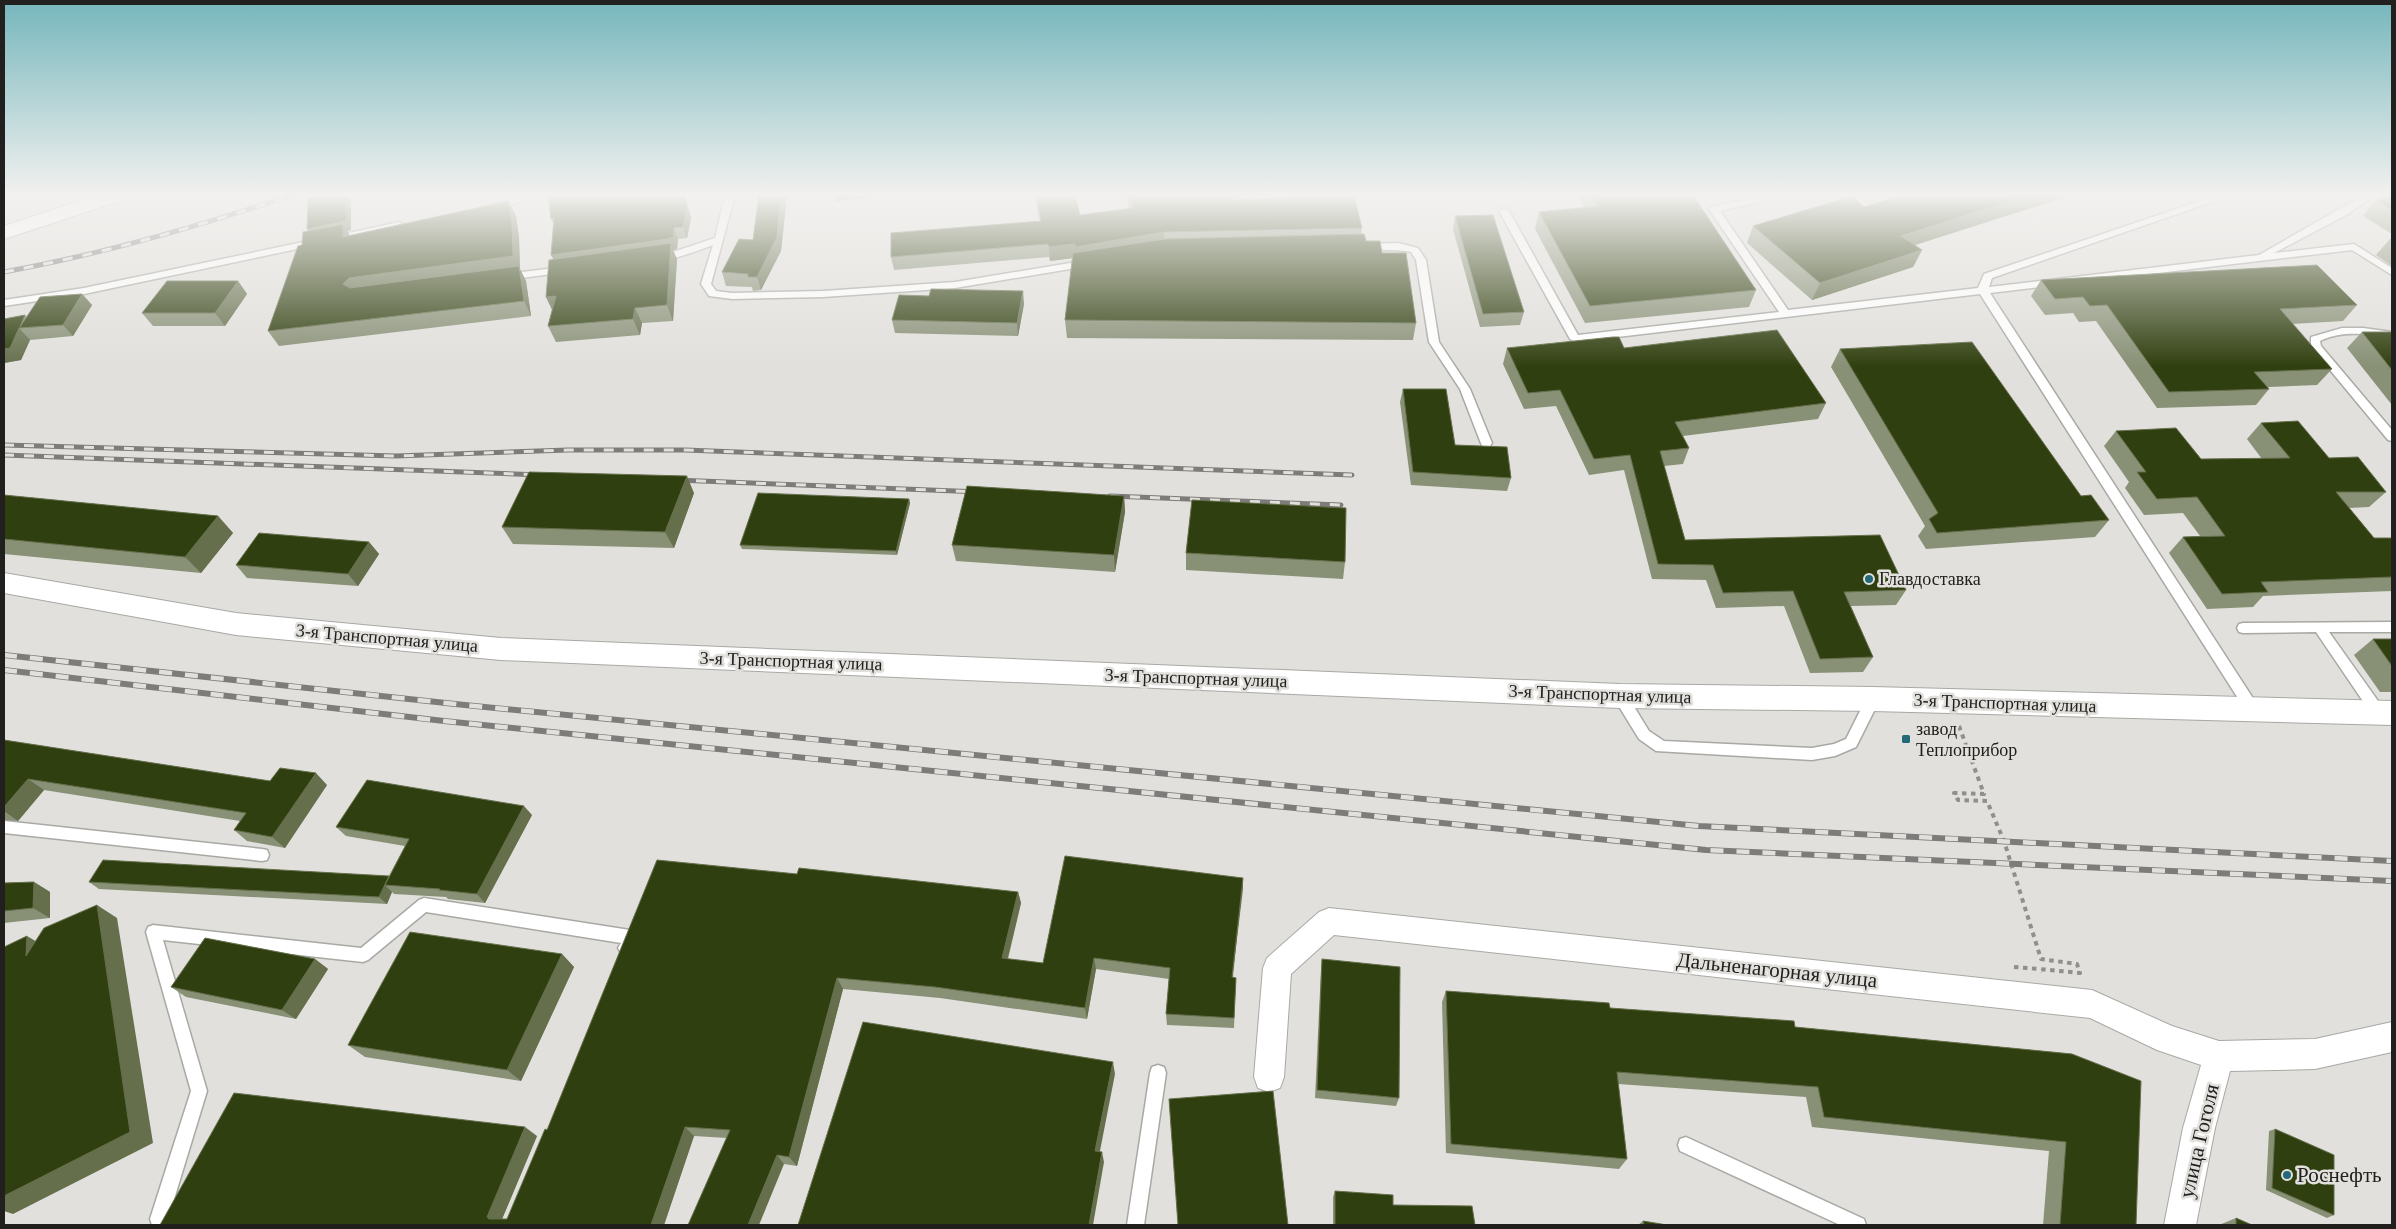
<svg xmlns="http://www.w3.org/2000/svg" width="2396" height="1229" viewBox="0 0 2396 1229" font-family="Georgia,serif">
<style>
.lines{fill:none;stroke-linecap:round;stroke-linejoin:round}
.service-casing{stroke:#a8a8a4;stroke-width:3}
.minor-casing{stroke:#a8a8a4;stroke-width:2}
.tertiary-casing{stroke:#a8a8a4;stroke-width:2}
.secondary-casing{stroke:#a8a8a4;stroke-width:2}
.path{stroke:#908f8c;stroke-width:4;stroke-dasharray:4.5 4.5;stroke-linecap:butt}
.service{fill:#fff;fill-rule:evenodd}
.minor{fill:#fff;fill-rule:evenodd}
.tertiary{fill:#fff;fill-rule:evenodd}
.secondary{fill:#fff;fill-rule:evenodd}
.rail-far1-casing{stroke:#7d7c7a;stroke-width:5}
.rail-casing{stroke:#7d7c7a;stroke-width:6}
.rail-far1{stroke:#e1e0dc;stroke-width:3;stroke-dasharray:10;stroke-linecap:butt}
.rail{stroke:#e1e0dc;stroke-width:4.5;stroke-dasharray:13;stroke-linecap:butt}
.wall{fill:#889076}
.shaded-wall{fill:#656f4c}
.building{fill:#303f0f;stroke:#656f4c}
.poi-dot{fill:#25687a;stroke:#e1e0dc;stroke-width:2}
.labels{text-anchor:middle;stroke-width:5;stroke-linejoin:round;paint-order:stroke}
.poi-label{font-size:18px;fill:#21201f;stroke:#e1e0dc;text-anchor:start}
.street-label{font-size:18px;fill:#21201f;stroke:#e1e0dc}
.near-street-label{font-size:21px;fill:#21201f;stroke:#e1e0dc}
.near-poi-label{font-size:21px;fill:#21201f;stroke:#e1e0dc;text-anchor:start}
</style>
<rect width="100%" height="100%" fill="#e1e0dc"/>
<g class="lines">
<defs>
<path id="service" d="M 528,195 L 546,195 L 494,209 L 489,206 L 491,204 Z
M 725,195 L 735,195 L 711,284 L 716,291 L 732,293 L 823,291 L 955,282 L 1088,260 L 1093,263 L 1088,266 L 955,288 L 823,297 L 732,299 L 709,296 L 701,284 L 713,245 C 701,249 665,265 655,257 L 657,255 L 673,252 L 715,238 Z
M 1769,195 L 1789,195 L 1720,211 L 1788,310 L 1978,288 L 1984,274 L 2218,195 L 2232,195 L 1992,278 L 1989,287 L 2259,255 L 2364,195 L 2375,195 L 2348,214 L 2274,253 L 2354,244 L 2392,268 L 2392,275 L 2352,250 L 1990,293 L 2258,706 L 2260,710 L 2258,714 L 2253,716 L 2248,714 L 1980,294 L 1575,342 L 1570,339 L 1499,211 L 1504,208 L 1509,211 L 1578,335 L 1779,312 L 1709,209 L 1714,206 Z
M 399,222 L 404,225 L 402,227 L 335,242 L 330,239 L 335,236 Z
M 313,240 L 318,243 L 316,245 L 84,294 L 4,306 L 4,300 L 84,288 Z
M 1398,243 L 1418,248 L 1426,260 L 1439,342 L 1470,389 L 1492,443 L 1490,446 L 1482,446 L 1460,389 L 1429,342 L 1416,260 L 1411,252 C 1400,249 1365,251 1360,247 L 1365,244 Z
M 563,267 L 567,268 L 567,272 L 506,280 L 501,277 L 506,274 Z
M 2342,328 L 2363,328 L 2392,332 L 2392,338 C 2369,334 2343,330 2320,341 L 2321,346 L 2392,430 L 2392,441 L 2388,440 L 2311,347 L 2311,337 Z
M 2392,622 L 2392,632 L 2329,632 L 2383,708 L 2385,712 L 2383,716 L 2378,718 L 2373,716 L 2316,632 L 2243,633 L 2239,632 L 2237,628 L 2239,624 L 2243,623 Z
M 1620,691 L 1625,692 L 1649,731 L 1664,741 L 1812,748 L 1834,744 L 1846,739 L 1868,695 L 1873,694 L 1878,695 L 1880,699 L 1856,747 L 1835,756 L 1812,760 L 1656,751 L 1639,739 L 1615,700 L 1613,696 L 1615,692 Z
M 4,821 L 262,849 L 267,850 L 269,855 L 267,860 L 262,861 L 4,833 Z
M 424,898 L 630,930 L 635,932 L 637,937 L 631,953 L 626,955 L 621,953 L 618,948 L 621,943 L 426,912 L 368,960 L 363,962 L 163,940 L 207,1091 L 168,1219 L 169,1225 L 152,1225 L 150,1219 L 191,1091 L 146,932 L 148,927 L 153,925 L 361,948 L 419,900 Z
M 1158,1065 L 1164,1067 L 1166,1073 L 1144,1225 L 1127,1225 L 1150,1073 L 1152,1067 Z
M 1686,1137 L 1864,1219 L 1866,1225 L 1840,1225 L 1680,1151 L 1678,1145 L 1680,1139 Z"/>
<path id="minor" d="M 1329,908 L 2092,990 L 2172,1026 L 2219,1041 L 2315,1039 L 2392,1022 L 2392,1052 L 2315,1069 L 2230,1071 L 2215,1128 L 2196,1225 L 2164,1225 L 2183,1128 L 2201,1065 L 2157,1050 L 2090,1018 L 1334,935 L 1291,974 L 1284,1077 L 1280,1088 L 1269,1092 L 1258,1088 L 1254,1077 L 1263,968 L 1267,958 L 1319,912 Z"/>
<path id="tertiary" d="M 4,573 L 236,613 L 501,638 L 1620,684 L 1873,687 L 2392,701 L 2392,725 L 1873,711 L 1620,708 L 501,660 L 236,635 L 4,593 Z"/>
<path id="secondary" d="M 97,195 L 129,195 L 126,199 L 4,239 L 4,226 Z"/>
</defs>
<use href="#service" class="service-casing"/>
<use href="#minor" class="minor-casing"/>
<use href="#tertiary" class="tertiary-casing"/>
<use href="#secondary" class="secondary-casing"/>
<path class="path" d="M 1959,726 L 1984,794 L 1954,793 L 1958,800 L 1987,801 L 2004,841 L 2041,959 L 2077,964 L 2080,973 L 2040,969 L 2042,972
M 2014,967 L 2040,969"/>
<use href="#service" class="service"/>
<use href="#minor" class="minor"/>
<use href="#tertiary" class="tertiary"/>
<use href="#secondary" class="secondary"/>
<defs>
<path id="rail-far1" d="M 4,272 C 102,254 197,227 292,195
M 4,445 L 396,456 L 568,450 L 685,450 L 1352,475
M 4,455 L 541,475
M 676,480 L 981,492
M 1110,496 L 1341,505"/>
<path id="rail" d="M 4,655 L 455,704 L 1699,826 L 2392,861
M 4,670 L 444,721 L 1706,850 L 2392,881"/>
</defs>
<use href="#rail-far1" class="rail-far1-casing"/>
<use href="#rail" class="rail-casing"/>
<use href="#rail-far1" class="rail-far1"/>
<use href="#rail" class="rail"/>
</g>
<path class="wall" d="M 548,195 L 685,195 L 691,218 L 687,238 L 678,239 L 677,249 L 673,250 L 677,259 L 673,321 L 642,323 L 640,335 L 556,342 L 548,326 L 552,310 L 546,297 L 554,260 L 553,223 L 551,219 Z
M 756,195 L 787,195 L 781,251 L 761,290 L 753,291 L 752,287 L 726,286 L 722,272 L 753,240 L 758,197 L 757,197 Z
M 1034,195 L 1075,195 L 1080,215 L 1129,209 L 1125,195 L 1245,195 L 1233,198 L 1233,200 L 1362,228 L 1361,234 L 1366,241 L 1382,253 L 1416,323 L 1413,340 L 1067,338 L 1065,320 L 1073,258 L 1050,261 L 1049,257 L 894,270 L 891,257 L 1040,221 Z
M 1578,195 L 1693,195 L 1756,290 L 1749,307 L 1585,323 L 1535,229 L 1539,212 L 1584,207 Z
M 1902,195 L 2072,195 L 1915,245 L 1922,250 L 1913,267 L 1812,300 L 1747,243 L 1753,226 L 1864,207 Z
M 2392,195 L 2392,234 L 2363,216 L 2376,200 Z
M 351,200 L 351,230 L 347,231 L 350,236 L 516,216 L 519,238 L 520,269 L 526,281 L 531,316 L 279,346 L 268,331 L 308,231 Z
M 1455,216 L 1524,312 L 1520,325 L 1480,327 L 1453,229 Z
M 2392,238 L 2392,266 L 2376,255 L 2390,239 Z
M 2041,280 L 2357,305 L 2343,321 L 2292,324 L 2332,369 L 2317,385 L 2268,387 L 2269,389 L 2256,405 L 2157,408 L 2096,321 L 2079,322 L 2073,313 L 2045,315 L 2031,296 Z
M 238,281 L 247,294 L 225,326 L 153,326 L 142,313 Z
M 82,294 L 92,305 L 73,336 L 30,340 L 21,360 L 4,363 L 4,319 L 25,315 L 27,317 Z
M 1024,304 L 1018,336 L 895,333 L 892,320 Z
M 2362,332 L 2392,332 L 2392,405 L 2347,348 Z
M 1507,348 L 1624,348 L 1826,403 L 1818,419 L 1683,436 L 1689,448 L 1683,464 L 1664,466 L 1685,540 L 1906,590 L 1896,605 L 1851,606 L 1873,657 L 1863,672 L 1810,673 L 1784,606 L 1716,608 L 1706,580 L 1652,579 L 1624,470 L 1589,475 L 1556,406 L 1524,409 L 1503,364 Z
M 1840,349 L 2081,496 L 2109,520 L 2095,537 L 1926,549 L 1918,536 L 1925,526 L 1831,367 Z
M 1403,389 L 1455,445 L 1511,478 L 1507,491 L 1411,485 L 1400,402 Z
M 2261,423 L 2329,458 L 2386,492 L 2369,507 L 2349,508 L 2374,538 L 2392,538 L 2392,591 L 2263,596 L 2253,607 L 2207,609 L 2169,553 L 2183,537 L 2200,536 L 2183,513 L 2144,515 L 2125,488 L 2129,482 L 2104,446 L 2116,431 L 2201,459 L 2262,459 L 2247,439 Z
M 694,493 L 674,548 L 513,544 L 502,527 Z
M 4,495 L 218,516 L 233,533 L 201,573 L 4,554 Z
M 1124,496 L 1125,512 L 1115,572 L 956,561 L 952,545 Z
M 909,499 L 910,503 L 897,555 L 742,549 L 740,545 Z
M 369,542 L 379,554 L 358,586 L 247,578 L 236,565 Z
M 1186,553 L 1345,562 L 1343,579 L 1186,570 Z
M 2373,639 L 2392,639 L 2392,692 L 2380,692 L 2354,655 Z
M 4,740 L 270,781 L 327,785 L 285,848 L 247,841 L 234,830 L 240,821 L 44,790 L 18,821 L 4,820 Z
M 532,815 L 485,903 L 448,899 L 446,897 L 394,894 L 392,892 L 387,904 L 99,889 L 89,882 L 389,876 L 405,846 L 346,836 L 336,827 Z
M 797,874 L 1018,892 L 1021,903 L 1008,959 L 1043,963 L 1243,878 L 1233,977 L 1236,978 L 1234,1028 L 1167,1025 L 1166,1014 L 1169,979 L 1096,969 L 1087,1019 L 940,998 L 843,989 L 797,1166 L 784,1164 L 727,1138 L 694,1136 L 664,1225 L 160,1225 L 537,1136 L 502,1219 L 507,1219 L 547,1130 Z
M 34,882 L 50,892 L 50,918 L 4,923 L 4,883 Z
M 562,954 L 574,967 L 521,1081 L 365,1057 L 348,1045 Z
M 315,959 L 328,969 L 296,1019 L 186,997 L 171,987 Z
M 1322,959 L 1399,1098 L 1396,1106 L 1315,1098 L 1321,969 Z
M 1446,991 L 1795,1027 L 2072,1054 L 2136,1225 L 2043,1225 L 2049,1151 L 1812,1127 L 1806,1097 L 1618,1084 L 1627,1159 L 1619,1169 L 1446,1153 L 1442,1002 Z
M 2275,1129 L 2334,1215 L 2327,1218 L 2266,1190 L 2269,1131 Z
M 1335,1191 L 1475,1225 L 1333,1225 L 1333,1197 Z
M 2236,1218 L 2252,1225 L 2219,1225 Z
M 1643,1221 L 1667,1225 L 1638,1225 Z"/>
<path class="shaded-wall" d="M 346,195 L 349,195 L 351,200 L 351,230 L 347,231 L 352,239 L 313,238 L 307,229 Z
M 684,195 L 685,195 L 691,218 L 687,238 L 683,227 Z
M 781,195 L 787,195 L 781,251 L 761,290 L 757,277 Z
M 833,195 L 883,195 L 835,202 Z
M 1231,195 L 1245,195 L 1231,198 Z
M 2030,195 L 2072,195 L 1893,252 L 1901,236 Z
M 509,201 L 516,216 L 519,238 L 520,269 L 526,281 L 531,316 L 524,301 L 352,299 L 343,284 L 349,278 Z
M 674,228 L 678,239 L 677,249 L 673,250 L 677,259 L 673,321 L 667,305 L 557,266 L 551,255 Z
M 1164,232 L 1164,246 L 1050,261 L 1049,247 Z
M 1922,250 L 1913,267 L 1812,300 L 1820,283 Z
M 238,281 L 247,294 L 225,326 L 215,313 Z
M 1023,291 L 1024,304 L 1018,336 L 1017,323 Z
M 82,294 L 92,305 L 73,336 L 63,325 Z
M 556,296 L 554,313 L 546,297 Z
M 635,308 L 642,323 L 640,335 L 633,319 Z
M 19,328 L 30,340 L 21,360 L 4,363 L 4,349 Z
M 687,476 L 694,493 L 674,548 L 665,532 Z
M 1124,496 L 1125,512 L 1115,572 L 1114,555 Z
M 909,499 L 910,503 L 897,555 L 896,551 Z
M 218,516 L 233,533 L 201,573 L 185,557 Z
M 369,542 L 379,554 L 358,586 L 348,574 Z
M 316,773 L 327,785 L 285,848 L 272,837 Z
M 28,779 L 44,790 L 18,821 L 4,811 L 4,807 Z
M 524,806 L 532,815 L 485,903 L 477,894 Z
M 1243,878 L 1243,889 L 1231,988 L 1232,977 Z
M 34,882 L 50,892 L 50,918 L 33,908 Z
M 385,885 L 392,892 L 387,904 L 379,897 Z
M 1018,892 L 1021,903 L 1005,969 L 1002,958 Z
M 97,905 L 117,918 L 153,1143 L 13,1214 L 4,1211 L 4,1196 Z
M 27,936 L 49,949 L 26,956 Z
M 562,954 L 574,967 L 521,1081 L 507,1070 Z
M 1094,958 L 1096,969 L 1087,1019 L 1085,1008 Z
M 315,959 L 328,969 L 296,1019 L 282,1010 Z
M 837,978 L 843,989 L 797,1166 L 789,1157 Z
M 1113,1062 L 1115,1074 L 1098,1161 L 1095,1151 Z
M 525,1127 L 537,1136 L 500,1224 L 489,1219 L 487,1217 Z
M 685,1127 L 694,1136 L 664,1225 L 651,1225 Z
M 1102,1152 L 1104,1162 L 1093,1225 L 1089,1225 Z
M 777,1155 L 784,1164 L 759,1225 L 748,1225 Z"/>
<path class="building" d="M 325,195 L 346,195 L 346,221 L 307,229 L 308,199 Z
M 548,195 L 684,195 L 687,206 L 683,227 L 674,228 L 673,237 L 668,239 L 551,255 L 554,218 L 551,219 Z
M 759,195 L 781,195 L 777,237 L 757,277 L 748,277 L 748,274 L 722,272 L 739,239 L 753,240 Z
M 1036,195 L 1075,195 L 1080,215 L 1133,208 L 1129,195 L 1233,195 L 1233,200 L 1354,195 L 1362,228 L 1164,232 L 1075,247 L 1075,244 L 1049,247 L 1048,244 L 891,257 L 891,233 L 1041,221 Z
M 1592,195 L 1693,195 L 1756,290 L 1590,306 L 1539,212 L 1598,206 Z
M 1902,195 L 2030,195 L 1901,236 L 1922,250 L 1820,283 L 1753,226 L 1852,196 L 1864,207 Z
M 2390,195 L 2392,195 L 2392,210 L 2376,200 Z
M 509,201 L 512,224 L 513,256 L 349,278 L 343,284 L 350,288 L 519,266 L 524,301 L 268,331 L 298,246 L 302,245 L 303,232 L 343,224 L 343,237 Z
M 1493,215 L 1524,312 L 1483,314 L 1455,216 Z
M 1364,234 L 1366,241 L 1380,241 L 1382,253 L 1406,253 L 1416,323 L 1065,320 L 1073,253 L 1164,239 Z
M 671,243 L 667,305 L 635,308 L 633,319 L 548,326 L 556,296 L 546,297 L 549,260 Z
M 2317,265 L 2357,305 L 2280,309 L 2332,369 L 2254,372 L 2269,389 L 2169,392 L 2107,305 L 2090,306 L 2083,297 L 2055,299 L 2041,280 Z
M 167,281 L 238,281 L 215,313 L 142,313 Z
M 931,289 L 1023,291 L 1017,323 L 892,320 L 899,295 L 929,296 Z
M 82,294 L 63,325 L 19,328 L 10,348 L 4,349 L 4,319 L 25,315 L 20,327 L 40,297 Z
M 1777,330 L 1826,403 L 1675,422 L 1689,448 L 1660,451 L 1685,540 L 1880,535 L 1906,590 L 1844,592 L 1873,657 L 1820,659 L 1793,591 L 1723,593 L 1713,565 L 1658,564 L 1630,455 L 1594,459 L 1560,390 L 1528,393 L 1507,348 L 1613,337 L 1619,337 L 1624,348 Z
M 2362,332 L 2392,332 L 2392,370 Z
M 1972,342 L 2081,496 L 2091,495 L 2109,520 L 1937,533 L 1929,519 L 1938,513 L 1840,349 Z
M 1403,389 L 1446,389 L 1455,445 L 1507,447 L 1511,478 L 1413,472 Z
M 2298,421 L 2329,458 L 2358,457 L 2386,492 L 2336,492 L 2374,538 L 2392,538 L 2392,577 L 2261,582 L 2268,592 L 2222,594 L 2183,537 L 2225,536 L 2197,497 L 2157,499 L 2137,472 L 2146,472 L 2116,431 L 2176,428 L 2201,459 L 2290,458 L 2261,423 Z
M 529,472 L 687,476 L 665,532 L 502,527 Z
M 967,486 L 1124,496 L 1114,555 L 952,545 Z
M 758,493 L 909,499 L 896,551 L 740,545 Z
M 4,495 L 218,516 L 185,557 L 4,539 Z
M 1192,500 L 1346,508 L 1345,562 L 1186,553 Z
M 259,533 L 369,542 L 348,574 L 236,565 Z
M 2373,639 L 2392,639 L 2392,666 Z
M 4,740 L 270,781 L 280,768 L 316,773 L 272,837 L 234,830 L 246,813 L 28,779 L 4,807 Z
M 367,780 L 524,806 L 477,894 L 439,890 L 440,889 L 385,885 L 409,839 L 336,827 Z
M 1065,856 L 1243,878 L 1232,977 L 1236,978 L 1234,1018 L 1166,1014 L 1170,968 L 1094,958 L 1085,1008 L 935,987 L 837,978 L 789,1157 L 777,1155 L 748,1225 L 688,1225 L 730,1130 L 685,1127 L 651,1225 L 160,1225 L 234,1093 L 525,1127 L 487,1217 L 489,1219 L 507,1219 L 545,1129 L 547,1130 L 657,860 L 797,874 L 799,868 L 1018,892 L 1002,958 L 1043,963 Z
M 103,860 L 389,876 L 379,897 L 89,882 Z
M 34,882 L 33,908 L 4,911 L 4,883 Z
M 97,905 L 130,1132 L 4,1196 L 4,947 L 27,936 L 26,956 L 44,928 Z
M 410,932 L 562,954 L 507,1070 L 348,1045 Z
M 205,938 L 315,959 L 282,1010 L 171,987 Z
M 1322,959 L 1400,967 L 1399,1098 L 1317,1090 Z
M 1446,991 L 1609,1003 L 1610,1008 L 1794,1021 L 1795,1027 L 2072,1054 L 2141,1081 L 2136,1225 L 2060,1225 L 2066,1142 L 1824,1117 L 1818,1087 L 1617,1072 L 1627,1159 L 1451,1144 Z
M 863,1022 L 1113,1062 L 1095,1151 L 1102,1152 L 1089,1225 L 798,1225 Z
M 1273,1091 L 1288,1225 L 1178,1225 L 1169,1099 Z
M 2275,1129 L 2334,1155 L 2334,1215 L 2272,1188 Z
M 1335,1191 L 1393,1195 L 1393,1205 L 1472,1206 L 1475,1225 L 1335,1225 Z
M 2236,1218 L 2252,1225 L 2236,1225 Z
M 1643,1221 L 1667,1225 L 1644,1225 Z"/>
<linearGradient id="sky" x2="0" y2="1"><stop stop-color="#75b6bc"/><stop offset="0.53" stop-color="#f2f1ef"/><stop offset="1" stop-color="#f2f1ef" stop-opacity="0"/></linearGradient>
<rect width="2396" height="367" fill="url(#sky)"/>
<g class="poi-dot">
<circle cx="1869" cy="579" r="5"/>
<rect x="1901" y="734" width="10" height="10" rx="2.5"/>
<circle cx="2287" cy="1175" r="5"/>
</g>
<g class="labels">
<g class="poi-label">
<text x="1879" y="585">Главдоставка</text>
<text x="1916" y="735">завод<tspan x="1916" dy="21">Теплоприбор</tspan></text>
</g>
<g class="street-label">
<text transform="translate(387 638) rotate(5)" y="6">3-я Транспортная улица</text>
<text transform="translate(791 661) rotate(2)" y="6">3-я Транспортная улица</text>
<text transform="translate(1196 678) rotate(2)" y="6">3-я Транспортная улица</text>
<text transform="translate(1600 694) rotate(2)" y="6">3-я Транспортная улица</text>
<text transform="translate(2005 703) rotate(2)" y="6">3-я Транспортная улица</text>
</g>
<g class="near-street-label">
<text transform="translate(1777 970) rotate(6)" y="7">Дальненагорная улица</text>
<text transform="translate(2199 1141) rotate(-77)" y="7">улица Гоголя</text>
</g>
<g class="near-poi-label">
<text x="2297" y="1182">Роснефть</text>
</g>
</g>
<rect width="2396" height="1229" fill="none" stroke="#21201f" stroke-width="10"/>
</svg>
